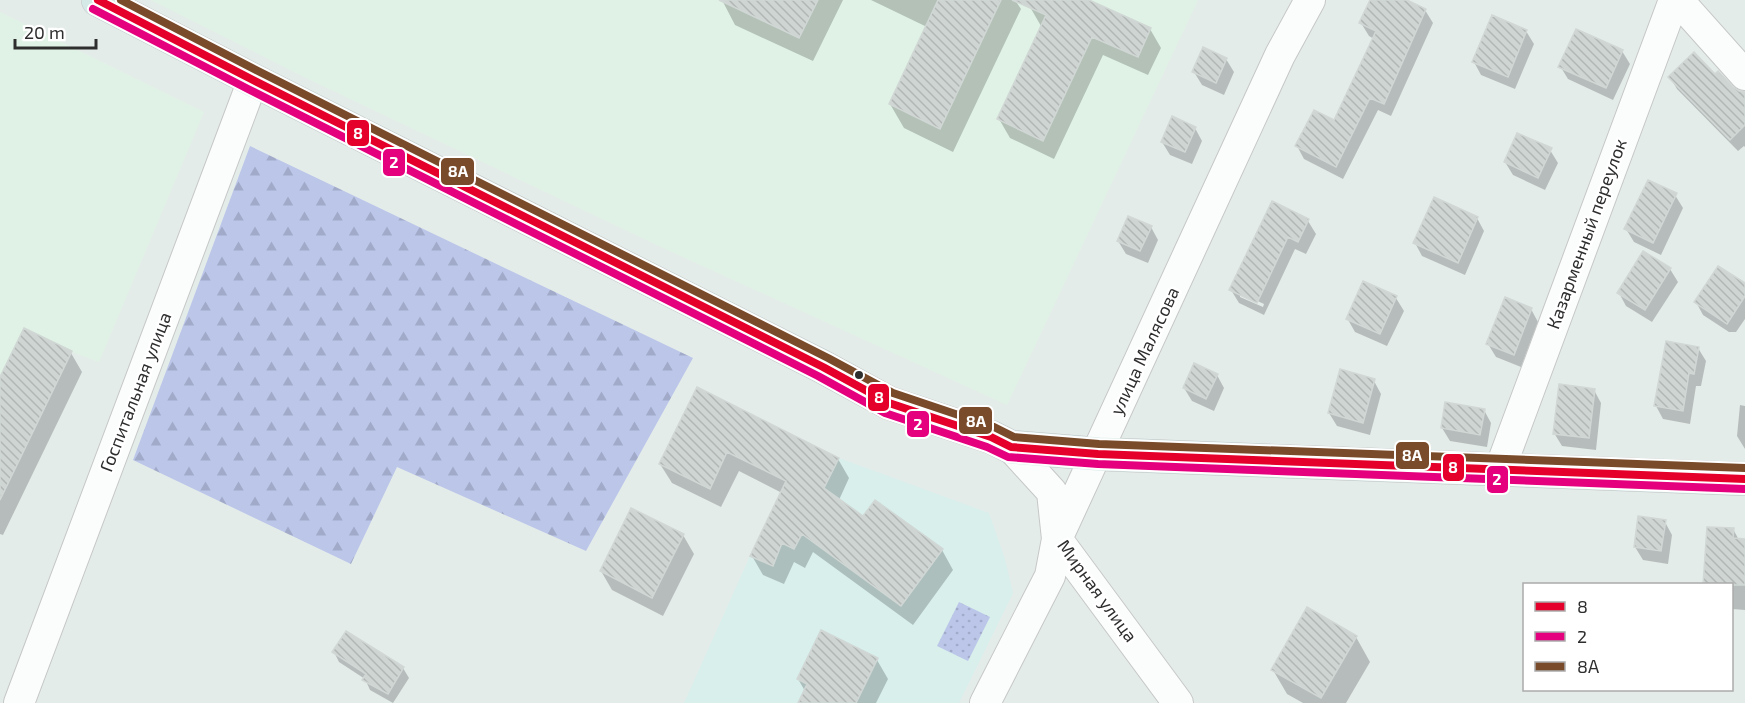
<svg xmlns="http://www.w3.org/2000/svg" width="1745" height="703" viewBox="0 0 1745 703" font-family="'Exo 2',sans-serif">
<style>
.education{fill:#d8efeb}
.medical{fill:#e0f2e5}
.grass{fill:url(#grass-dots)}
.forest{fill:url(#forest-firs)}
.shadow{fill:#0003;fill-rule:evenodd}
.building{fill:url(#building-back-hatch);stroke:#d0d7d5;stroke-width:1.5}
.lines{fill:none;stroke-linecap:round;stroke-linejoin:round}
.minor-casing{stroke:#c6c8c7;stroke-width:32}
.major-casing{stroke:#c4c6c6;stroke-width:34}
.minor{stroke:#fbfcfc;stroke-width:30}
.major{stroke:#d5e9e7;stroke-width:33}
.bus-1-casing{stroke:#fff;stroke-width:12}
.bus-2-casing{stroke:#fff;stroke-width:12}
.bus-3-casing{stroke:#fff;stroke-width:12}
.bus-1{stroke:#e4002b;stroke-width:8}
.bus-2{stroke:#e5007d;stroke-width:8}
.bus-3{stroke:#7a4b2a;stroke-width:8}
.bus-dot{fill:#2e2e2e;stroke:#fff;stroke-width:2}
.labels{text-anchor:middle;stroke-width:5;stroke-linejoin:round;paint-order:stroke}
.street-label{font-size:18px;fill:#2e2e2e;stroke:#fff}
.line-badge{stroke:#fff;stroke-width:2}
.badge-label{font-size:16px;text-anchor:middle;font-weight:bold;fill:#fff}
</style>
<defs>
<pattern id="grass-dots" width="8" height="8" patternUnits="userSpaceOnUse" patternTransform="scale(1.5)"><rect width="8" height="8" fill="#bbc6e9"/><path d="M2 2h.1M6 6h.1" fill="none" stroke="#a1aac8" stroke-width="1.8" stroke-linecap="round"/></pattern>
<pattern id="forest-firs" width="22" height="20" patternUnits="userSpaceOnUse" patternTransform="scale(1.5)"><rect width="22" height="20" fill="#bbc6e9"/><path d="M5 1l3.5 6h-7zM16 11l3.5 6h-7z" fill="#a1aac8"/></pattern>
<pattern id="building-back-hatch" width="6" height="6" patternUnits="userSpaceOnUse" patternTransform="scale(1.5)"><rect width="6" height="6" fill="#cfd5d3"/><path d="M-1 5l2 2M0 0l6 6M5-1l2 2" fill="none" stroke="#b2b7b5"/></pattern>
</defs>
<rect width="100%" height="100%" fill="#e4ecea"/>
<path class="education" d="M 839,458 L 989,513 L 1005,559 L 1013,593 L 959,703 L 684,703 L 750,556 L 773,565 L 782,543 L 794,549 Z"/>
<path class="medical" d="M 151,0 L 1198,0 L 1007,405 L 661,247 L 304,77 Z
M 0,12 L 204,112 L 99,362 L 72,352 L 0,500 Z"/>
<path class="grass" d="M 959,602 L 990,617 L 968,661 L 937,646 Z"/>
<path class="forest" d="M 250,146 L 693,358 L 586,551 L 397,467 L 351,564 L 133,460 Z"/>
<path class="shadow" d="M 722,0 L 843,0 L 813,61 L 735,25 Z
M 871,0 L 1015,0 L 1021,9 L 953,152 L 904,128 L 890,104 L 927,27 Z
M 1033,0 L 1085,0 L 1150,29 L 1161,48 L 1148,75 L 1103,55 L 1054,159 L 1010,138 L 999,119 L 1041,26 L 1030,7 Z
M 1372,0 L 1404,0 L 1425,10 L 1433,23 L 1391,116 L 1378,110 L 1343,179 L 1304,159 L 1297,146 L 1335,122 L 1374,39 L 1369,36 L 1361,23 Z
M 1526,31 L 1534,44 L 1515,89 L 1481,75 L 1474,62 Z
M 1622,51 L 1630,64 L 1613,100 L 1568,79 L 1560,66 Z
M 1226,59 L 1234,72 L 1224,95 L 1202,85 L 1194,72 Z
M 1715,76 L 1740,93 L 1745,93 L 1745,147 L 1744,146 L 1738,151 L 1677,89 L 1670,77 Z
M 1195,128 L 1202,141 L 1192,164 L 1170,155 L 1162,142 Z
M 1550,150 L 1558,163 L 1545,190 L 1513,175 L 1505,162 Z
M 1675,195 L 1683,208 L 1661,255 L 1634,242 L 1626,229 Z
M 1272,203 L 1308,221 L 1316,234 L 1306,254 L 1295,249 L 1264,315 L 1239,303 L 1231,290 ZM 1240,293 L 1264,304 L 1263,307 L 1240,297 Z
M 1477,218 L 1484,231 L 1465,275 L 1422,256 L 1415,243 Z
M 1151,227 L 1158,240 L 1148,263 L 1126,254 L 1118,241 Z
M 1670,269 L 1678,282 L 1652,322 L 1626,306 L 1619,293 Z
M 1745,285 L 1745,319 L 1736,332 L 1729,332 L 1703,315 L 1696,302 Z
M 1396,298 L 1404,311 L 1387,346 L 1355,332 L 1347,318 Z
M 1531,309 L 1538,322 L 1521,367 L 1496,357 L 1488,344 Z
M 24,330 L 71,353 L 82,372 L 3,535 L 0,534 L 0,380 Z
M 1698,348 L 1706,361 L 1701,386 L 1696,386 L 1690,424 L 1663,419 L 1656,406 Z
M 1217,375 L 1224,388 L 1214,411 L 1192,401 L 1184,388 Z
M 1374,381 L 1381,394 L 1370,435 L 1337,426 L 1329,413 Z
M 697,389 L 838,459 L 849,478 L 839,500 L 864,518 L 942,550 L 953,570 L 913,625 L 813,552 L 805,568 L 794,562 L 784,584 L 763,575 L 752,556 L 782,493 L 739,471 L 721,507 L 672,483 L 660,464 Z
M 1594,390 L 1601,403 L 1596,450 L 1562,446 L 1554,433 Z
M 1740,405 L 1745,406 L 1745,449 L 1737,436 Z
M 1484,410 L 1491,423 L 1487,447 L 1450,441 L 1442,428 Z
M 1665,522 L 1672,535 L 1668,564 L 1643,560 L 1635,547 Z
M 1733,529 L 1739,540 L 1745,540 L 1745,610 L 1732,609 Z
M 683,535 L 694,554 L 663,616 L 612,590 L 601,571 Z
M 1356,637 L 1370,662 L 1346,703 L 1303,703 L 1287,694 L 1273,670 Z
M 334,652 L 403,668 L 409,678 L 393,703 L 370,690 L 365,679 L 339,662 Z
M 877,660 L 888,679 L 876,703 L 799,703 L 805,691 L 798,679 Z"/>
<path class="building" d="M 719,0 L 818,0 L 799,38 Z
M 938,0 L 1001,0 L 940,129 L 889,104 Z
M 1012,0 L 1089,0 L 1151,28 L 1138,57 L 1092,37 L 1043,141 L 997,119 L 1046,15 Z
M 1370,0 L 1407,0 L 1426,9 L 1384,104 L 1370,98 L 1336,167 L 1295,146 L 1314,110 L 1334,120 L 1376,31 L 1359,23 Z
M 1492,15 L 1527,30 L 1508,77 L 1472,62 Z
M 1576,29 L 1623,50 L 1606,88 L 1558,67 Z
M 1203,47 L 1227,58 L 1216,83 L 1192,72 Z
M 1694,52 L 1715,74 L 1718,71 L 1733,87 L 1739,91 L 1745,92 L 1745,125 L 1730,140 L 1668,77 Z
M 1172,116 L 1196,127 L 1185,152 L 1161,142 Z
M 1517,133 L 1552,148 L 1538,178 L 1504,162 Z
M 1648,180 L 1677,193 L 1653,243 L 1624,229 Z
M 1434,197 L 1478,217 L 1458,263 L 1413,243 Z
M 1272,201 L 1309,219 L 1298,242 L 1288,237 L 1257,303 L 1229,290 Z
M 1128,216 L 1152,226 L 1140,251 L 1117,241 Z
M 1643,251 L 1671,268 L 1645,310 L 1617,293 Z
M 1718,266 L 1745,283 L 1745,296 L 1727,324 L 1694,302 Z
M 1363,281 L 1397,296 L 1380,334 L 1346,319 Z
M 1505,297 L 1532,308 L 1514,355 L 1486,344 Z
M 24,328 L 72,351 L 0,500 L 0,377 Z
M 1666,341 L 1699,347 L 1694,374 L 1689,373 L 1683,411 L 1654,406 Z
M 1194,363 L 1218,374 L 1206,399 L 1183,388 Z
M 1340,369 L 1375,379 L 1363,423 L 1328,413 Z
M 1559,384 L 1595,389 L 1589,438 L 1553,434 Z
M 697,387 L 839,458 L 824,488 L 863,516 L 875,500 L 943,549 L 901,606 L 802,534 L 794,549 L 782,543 L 773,566 L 750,556 L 786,481 L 727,452 L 710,489 L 659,464 Z
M 1445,402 L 1485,409 L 1480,435 L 1441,428 Z
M 631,508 L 684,534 L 652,598 L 600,571 Z
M 1638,516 L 1666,520 L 1661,551 L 1634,547 Z
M 1707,527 L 1734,528 L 1733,538 L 1745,539 L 1745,585 L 1703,585 Z
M 1307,607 L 1357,636 L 1321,698 L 1271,670 Z
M 821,630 L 878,658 L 856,703 L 798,703 L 807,684 L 797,679 Z
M 346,631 L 404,667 L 388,694 L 362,680 L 366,674 L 332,652 Z"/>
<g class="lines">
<defs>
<path id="minor" d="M 1678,0 L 1745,75
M 1011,447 L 1052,492 L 1057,539 L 1178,703
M 1500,469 L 1674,0
M 19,703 L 253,80
M 985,703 L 1050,576 L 1057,539 L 1280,55 L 1310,0"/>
<path id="major" d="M 98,0 L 253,80 L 823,367 L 889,403 L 991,437 L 1011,447 L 1098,454 L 1745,479"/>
</defs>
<use href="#minor" class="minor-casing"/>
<use href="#major" class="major-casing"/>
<use href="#minor" class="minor"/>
<use href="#major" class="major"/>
<defs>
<path id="bus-1" d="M 98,0 L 253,80 L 823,367 L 889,403 L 991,437 L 1011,447 L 1098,454 L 1745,479"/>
<path id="bus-2" d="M 93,9 L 248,89 L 818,376 L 885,413 L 987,447 L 1008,457 L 1098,464 L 1745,489"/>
<path id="bus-3" d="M 121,0 L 258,71 L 828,358 L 893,393 L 994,427 L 1014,437 L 1099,444 L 1745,468"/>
</defs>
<use href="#bus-1" class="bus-1-casing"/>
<use href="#bus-2" class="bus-2-casing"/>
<use href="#bus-3" class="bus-3-casing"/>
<use href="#bus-1" class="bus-1"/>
<use href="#bus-2" class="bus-2"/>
<use href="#bus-3" class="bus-3"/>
</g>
<circle class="bus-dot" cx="859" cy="375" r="5"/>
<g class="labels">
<g class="street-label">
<text transform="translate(1587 234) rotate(-70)" y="6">Казарменный переулок</text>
<text transform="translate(1145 351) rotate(-65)" y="6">улица Малясова</text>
<text transform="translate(136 392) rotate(-69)" y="6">Госпитальная улица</text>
<text transform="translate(1097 591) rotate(54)" y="6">Мирная улица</text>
</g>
</g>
<g class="line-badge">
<rect x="346" y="119" width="24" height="28" rx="6" fill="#e4002b"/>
<rect x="382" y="148" width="24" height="29" rx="6" fill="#e5007d"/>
<rect x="440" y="157" width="35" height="29" rx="6" fill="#7a4b2a"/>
<rect x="867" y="383" width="23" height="29" rx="6" fill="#e4002b"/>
<rect x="958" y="406" width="35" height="29" rx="6" fill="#7a4b2a"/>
<rect x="906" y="410" width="24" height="28" rx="6" fill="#e5007d"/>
<rect x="1395" y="441" width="35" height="29" rx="6" fill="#7a4b2a"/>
<rect x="1442" y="453" width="23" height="29" rx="6" fill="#e4002b"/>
<rect x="1486" y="465" width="23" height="29" rx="6" fill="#e5007d"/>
</g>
<g class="badge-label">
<text x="358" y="139">8</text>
<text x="394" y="168">2</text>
<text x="458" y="177">8А</text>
<text x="879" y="403">8</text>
<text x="976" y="427">8А</text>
<text x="918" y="430">2</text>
<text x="1412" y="461">8А</text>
<text x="1453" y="473">8</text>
<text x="1497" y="485">2</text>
</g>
<rect x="1523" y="583" width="210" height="108" fill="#ffffff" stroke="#ababab" stroke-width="1.5"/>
<rect x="1535" y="602" width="30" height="9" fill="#e4002b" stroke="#ababab" stroke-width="1.5"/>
<text x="1577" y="613" font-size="18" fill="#2e2e2e">8</text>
<rect x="1535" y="632" width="30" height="9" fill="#e5007d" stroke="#ababab" stroke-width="1.5"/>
<text x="1577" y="643" font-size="18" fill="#2e2e2e">2</text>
<rect x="1535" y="662" width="30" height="9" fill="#7a4b2a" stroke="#ababab" stroke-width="1.5"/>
<text x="1577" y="673" font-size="18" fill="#2e2e2e">8А</text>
<path d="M15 39v9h81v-9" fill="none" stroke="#2e2e2e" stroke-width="3"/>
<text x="24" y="39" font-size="18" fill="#2e2e2e" stroke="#ffffff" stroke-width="4.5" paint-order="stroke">20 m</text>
</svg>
